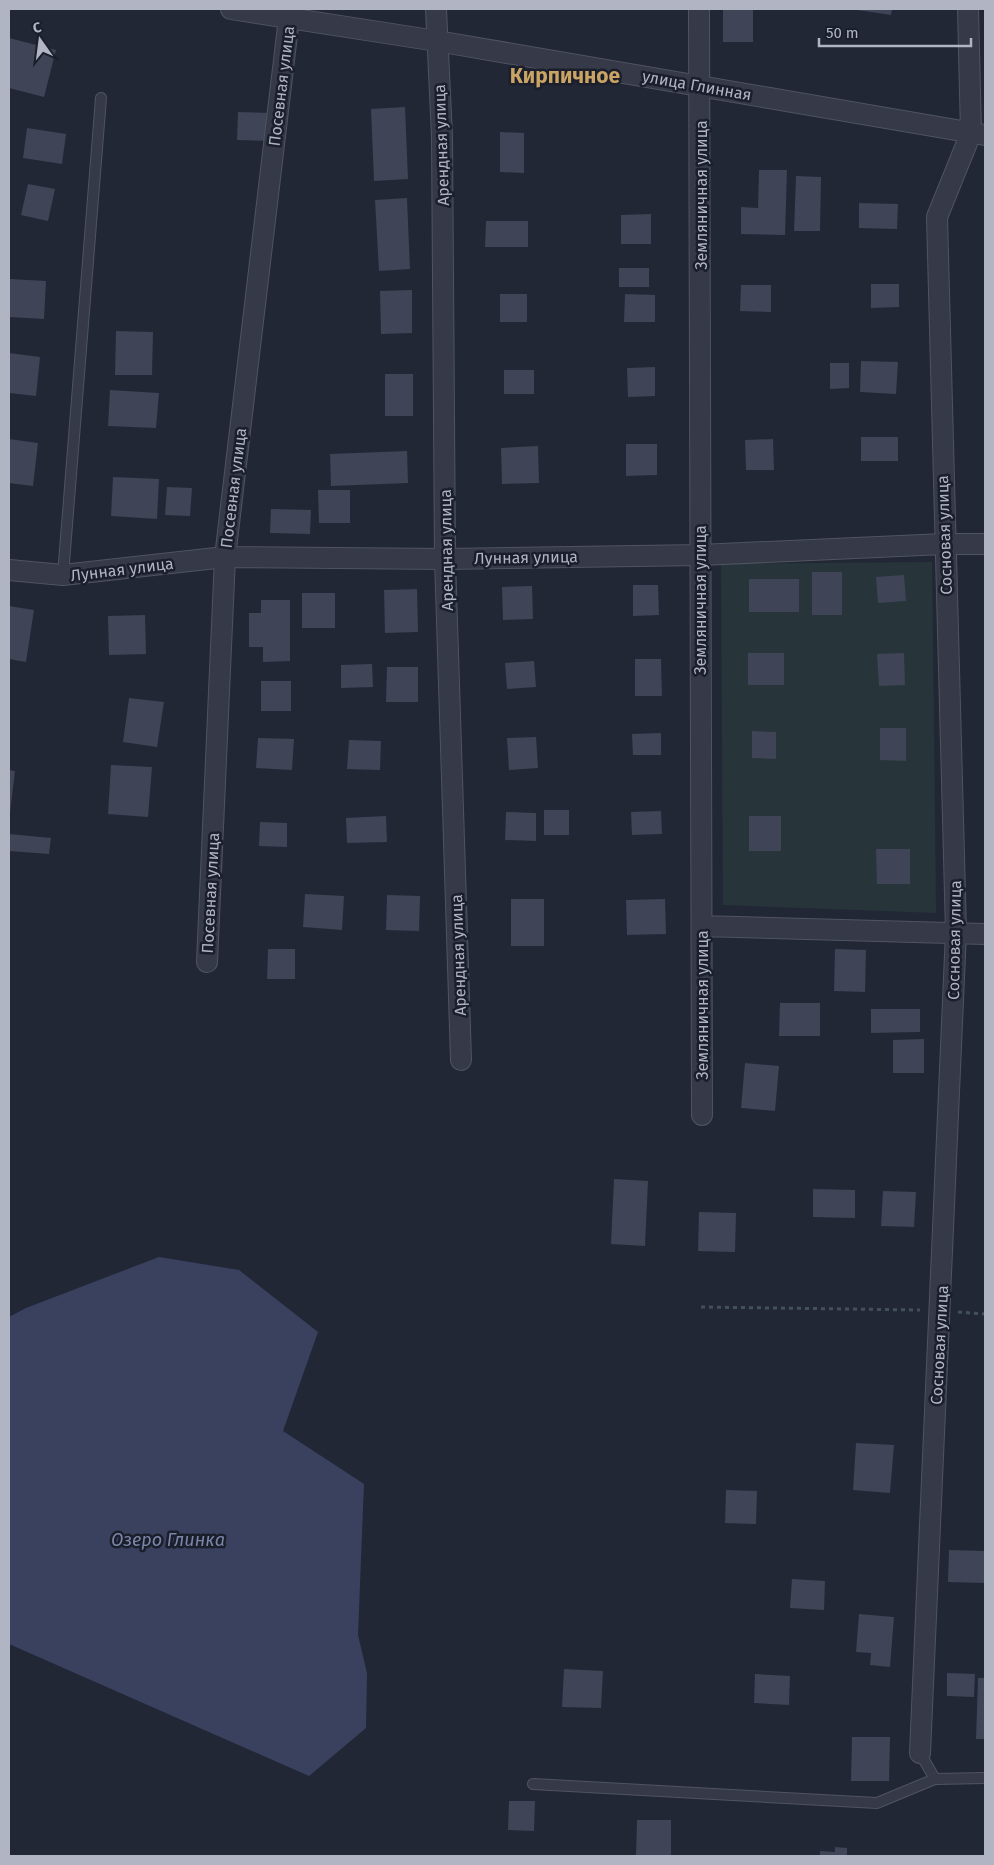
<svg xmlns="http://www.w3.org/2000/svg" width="994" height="1865" viewBox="0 0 994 1865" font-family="'Fira Sans',sans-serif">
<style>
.green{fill:#27353a}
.water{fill:#39415e}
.building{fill:#3f4456}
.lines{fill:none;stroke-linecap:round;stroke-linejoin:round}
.service-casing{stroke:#505461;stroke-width:12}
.minor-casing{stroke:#505461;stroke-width:22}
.path{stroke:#445057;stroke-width:3;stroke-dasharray:4 4;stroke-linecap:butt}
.service{stroke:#363947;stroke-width:10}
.minor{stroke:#363947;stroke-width:20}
.labels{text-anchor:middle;stroke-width:5;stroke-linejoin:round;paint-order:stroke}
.street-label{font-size:16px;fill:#b0b4c3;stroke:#1b1f2b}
.water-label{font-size:18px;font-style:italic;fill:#7b86a9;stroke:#1b1f2b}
.district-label{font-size:21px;font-weight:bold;fill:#c9a465;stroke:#1b1f2b}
</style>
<rect width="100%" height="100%" fill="#222736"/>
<path class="green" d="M 932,562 L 936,913 L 723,905 L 721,564 Z"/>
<path class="water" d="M 159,1257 L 239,1270 L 318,1332 L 283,1431 L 364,1484 L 358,1635 L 367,1673 L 366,1728 L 309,1776 L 9,1644 L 9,1317 L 26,1308 Z"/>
<path class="building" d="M 723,9 L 753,9 L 753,42 L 723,42 Z
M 850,9 L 892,9 L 891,15 Z
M 9,38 L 56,50 L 44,97 L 9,88 Z
M 405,107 L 408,179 L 374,181 L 371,109 Z
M 238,112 L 272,113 L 271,141 L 237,140 Z
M 27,128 L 66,134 L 62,164 L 23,158 Z
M 500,132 L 524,133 L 524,173 L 500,172 Z
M 759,170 L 787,170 L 785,235 L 741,234 L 741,207 L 758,208 Z
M 796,176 L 821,177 L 820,231 L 794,231 Z
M 28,184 L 55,189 L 48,221 L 21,215 Z
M 407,198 L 410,269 L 379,271 L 375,200 Z
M 859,203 L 898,204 L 897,229 L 859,228 Z
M 651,214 L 651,244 L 621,244 L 621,215 Z
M 486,221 L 528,221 L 528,247 L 485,247 Z
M 619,268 L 649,268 L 649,287 L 619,287 Z
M 10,279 L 46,281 L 44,319 L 9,317 Z
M 871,284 L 899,284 L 899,307 L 871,308 Z
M 741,285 L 771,285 L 771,312 L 740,311 Z
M 412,290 L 412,333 L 381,334 L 380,291 Z
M 500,294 L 527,294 L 527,322 L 500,322 Z
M 625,294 L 655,295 L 655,322 L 624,322 Z
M 116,331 L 153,332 L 152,375 L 115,375 Z
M 9,353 L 40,357 L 36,396 L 9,393 Z
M 861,361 L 898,362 L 896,394 L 860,392 Z
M 830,363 L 849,363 L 849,388 L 830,389 Z
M 655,367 L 655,396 L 628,397 L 627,368 Z
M 504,370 L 534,370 L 534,394 L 504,394 Z
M 385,374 L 413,374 L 413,416 L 385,416 Z
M 110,390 L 159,393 L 156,428 L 108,426 Z
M 861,437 L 898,437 L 898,461 L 861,461 Z
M 9,439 L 38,443 L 33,486 L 9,483 Z
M 773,439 L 774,470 L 746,470 L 745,440 Z
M 626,444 L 657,444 L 657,475 L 626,476 Z
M 538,446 L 539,483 L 502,484 L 501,448 Z
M 407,451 L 408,483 L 331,486 L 330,454 Z
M 113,477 L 159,479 L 157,519 L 111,516 Z
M 167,487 L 192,488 L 190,516 L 165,515 Z
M 318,490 L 350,490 L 350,523 L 319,523 Z
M 271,509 L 311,510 L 310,534 L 270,533 Z
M 812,572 L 842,572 L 842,615 L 812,615 Z
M 904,575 L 906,601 L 878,603 L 876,577 Z
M 749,579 L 799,579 L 799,612 L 749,612 Z
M 633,585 L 658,585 L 659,615 L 633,616 Z
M 532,586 L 533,619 L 503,620 L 502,587 Z
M 417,589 L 418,632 L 385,633 L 384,590 Z
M 302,593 L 335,593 L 335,628 L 302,628 Z
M 261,600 L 290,600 L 290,661 L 263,662 L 263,647 L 249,647 L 249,613 L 261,613 Z
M 9,606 L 34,610 L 26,662 L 9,659 Z
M 145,615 L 146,654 L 109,655 L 108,616 Z
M 748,653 L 784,653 L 784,685 L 748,685 Z
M 904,653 L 905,685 L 879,686 L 877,654 Z
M 635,659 L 661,659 L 662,696 L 635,696 Z
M 534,661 L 536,687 L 507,689 L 505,663 Z
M 372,664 L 373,687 L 341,688 L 341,665 Z
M 387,667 L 418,667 L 418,702 L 386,702 Z
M 261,681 L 291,681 L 291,711 L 261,711 Z
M 129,698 L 164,702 L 157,747 L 123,742 Z
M 880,728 L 906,728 L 906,761 L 880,760 Z
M 752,731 L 776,732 L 776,759 L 752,758 Z
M 661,733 L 661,755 L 633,755 L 632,734 Z
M 536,737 L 538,768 L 509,770 L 507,738 Z
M 258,738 L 294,739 L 292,770 L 256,768 Z
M 349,740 L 381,741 L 380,770 L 347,769 Z
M 111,765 L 152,767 L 148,817 L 108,814 Z
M 9,770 L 15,771 L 10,813 L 9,813 Z
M 544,810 L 569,810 L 569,835 L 544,835 Z
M 661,811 L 662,834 L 632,835 L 631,812 Z
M 506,812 L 536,813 L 536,841 L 505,840 Z
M 386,816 L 387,842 L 347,843 L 346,818 Z
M 749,816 L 781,816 L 781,851 L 749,851 Z
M 260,822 L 287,823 L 287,847 L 259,846 Z
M 9,834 L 51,838 L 49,854 L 9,851 Z
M 876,849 L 910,849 L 910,884 L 877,884 Z
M 305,894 L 344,896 L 342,930 L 303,927 Z
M 387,895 L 420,896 L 419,931 L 386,930 Z
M 511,899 L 544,899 L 544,946 L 511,946 Z
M 665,899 L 666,934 L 627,935 L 626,900 Z
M 268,949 L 295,949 L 295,979 L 267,979 Z
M 835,949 L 866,950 L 865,992 L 834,991 Z
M 780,1003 L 820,1003 L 820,1036 L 779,1036 Z
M 871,1009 L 920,1009 L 920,1032 L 871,1033 Z
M 924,1039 L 924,1073 L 893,1073 L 893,1040 Z
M 745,1063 L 779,1066 L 775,1111 L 741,1108 Z
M 614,1179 L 648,1181 L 645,1246 L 611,1244 Z
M 813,1189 L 855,1190 L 855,1218 L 813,1217 Z
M 883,1191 L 916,1192 L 914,1227 L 881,1226 Z
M 699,1212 L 736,1213 L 735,1252 L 698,1251 Z
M 856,1443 L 894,1445 L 890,1493 L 853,1490 Z
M 726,1490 L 757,1491 L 756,1524 L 725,1523 Z
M 949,1550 L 985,1551 L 985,1583 L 948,1582 Z
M 792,1579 L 825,1581 L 824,1610 L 790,1608 Z
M 859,1614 L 894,1617 L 890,1667 L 870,1665 L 871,1653 L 856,1652 Z
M 564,1669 L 603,1671 L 601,1708 L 562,1707 Z
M 947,1673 L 975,1674 L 974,1697 L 947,1696 Z
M 755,1674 L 790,1676 L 789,1705 L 754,1703 Z
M 978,1678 L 985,1678 L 985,1739 L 976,1739 Z
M 852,1737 L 890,1737 L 889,1781 L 851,1781 Z
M 509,1801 L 535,1801 L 534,1831 L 508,1830 Z
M 637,1820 L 671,1820 L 671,1856 L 636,1856 Z
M 835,1847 L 847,1848 L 847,1856 L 820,1856 L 820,1851 L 835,1852 Z"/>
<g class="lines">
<defs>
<path id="service" d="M 63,575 L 101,98
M 920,1753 L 935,1779 L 985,1778
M 533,1784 L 877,1803 L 935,1779"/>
<path id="minor" d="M 231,9 L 437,41 L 985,135
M 436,9 L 442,136 L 445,559 L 461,1060
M 699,9 L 702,1115
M 9,570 L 63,575 L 225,557 L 445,559 L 700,555 L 944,544 L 985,544
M 702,926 L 985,934
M 207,962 L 225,557 L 289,18
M 920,1753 L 956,932 L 937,217 L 971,133 L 968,9"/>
</defs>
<use href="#service" class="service-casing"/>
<use href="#minor" class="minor-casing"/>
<path class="path" d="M 701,1307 L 920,1310
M 958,1312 L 985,1314"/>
<use href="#service" class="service"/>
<use href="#minor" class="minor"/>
</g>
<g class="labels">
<g class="street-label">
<text transform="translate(697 85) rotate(10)" y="6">улица Глинная</text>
<text transform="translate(281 86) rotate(-83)" y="6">Посевная улица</text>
<text transform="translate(441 145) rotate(-92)" y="6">Арендная улица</text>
<text transform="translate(701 195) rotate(-90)" y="6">Земляничная улица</text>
<text transform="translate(233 488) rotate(-83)" y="6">Посевная улица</text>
<text transform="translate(944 535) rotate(-92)" y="6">Сосновая улица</text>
<text transform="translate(446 550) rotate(-91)" y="6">Арендная улица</text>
<text transform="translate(526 557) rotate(-1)" y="6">Лунная улица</text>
<text transform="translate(122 569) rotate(-7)" y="6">Лунная улица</text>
<text transform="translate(700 600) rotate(-90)" y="6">Земляничная улица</text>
<text transform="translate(210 893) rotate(-87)" y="6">Посевная улица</text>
<text transform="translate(954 940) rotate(-89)" y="6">Сосновая улица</text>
<text transform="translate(458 955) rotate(-92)" y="6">Арендная улица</text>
<text transform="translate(702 1005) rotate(-90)" y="6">Земляничная улица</text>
<text transform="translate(939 1345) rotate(-87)" y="6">Сосновая улица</text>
</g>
<g class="water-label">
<text x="168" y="1546">Озеро Глинка</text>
</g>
<g class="district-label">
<text x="565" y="83">Кирпичное</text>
</g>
</g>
<rect width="994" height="1865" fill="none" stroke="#b0b4c3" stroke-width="20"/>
<g transform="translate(40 40) rotate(346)" stroke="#1b1f2b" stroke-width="4" paint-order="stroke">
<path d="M0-4L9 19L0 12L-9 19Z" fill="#b0b4c3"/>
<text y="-8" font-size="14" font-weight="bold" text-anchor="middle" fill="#b0b4c3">С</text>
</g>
<path d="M819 38v8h152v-8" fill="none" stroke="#b0b4c3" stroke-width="2.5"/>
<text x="826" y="38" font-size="15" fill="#b0b4c3" stroke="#1b1f2b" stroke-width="4" paint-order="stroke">50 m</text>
</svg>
